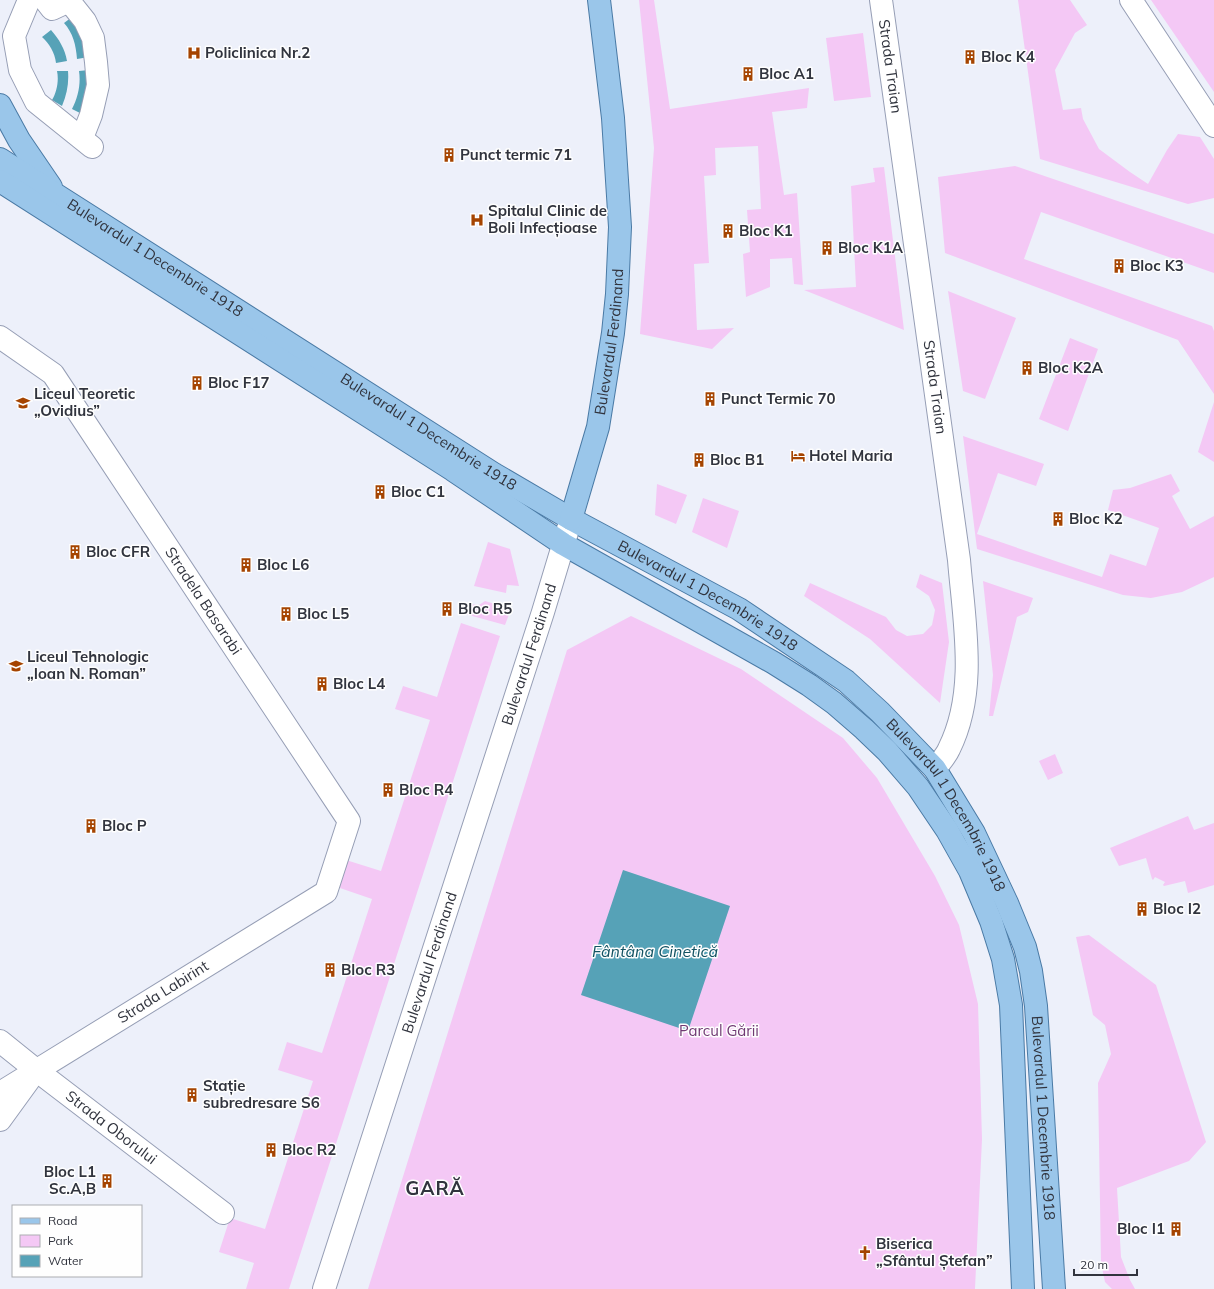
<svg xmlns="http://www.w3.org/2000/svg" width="1214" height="1289" viewBox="0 0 1214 1289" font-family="Mulish,sans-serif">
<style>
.green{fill:#f4c8f5}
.water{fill:#56a2b7}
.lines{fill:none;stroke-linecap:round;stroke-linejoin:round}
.minor-casing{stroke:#969eb5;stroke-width:24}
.major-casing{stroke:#4a7aa5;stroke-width:24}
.minor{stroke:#fff;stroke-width:22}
.major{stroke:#9ac6ea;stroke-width:22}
.labels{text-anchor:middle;stroke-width:3;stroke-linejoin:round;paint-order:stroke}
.poi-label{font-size:15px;font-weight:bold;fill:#31343e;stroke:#fefefe;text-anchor:start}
.street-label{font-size:15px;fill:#31343e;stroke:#fefefe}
.park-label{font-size:15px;fill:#703973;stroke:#fefefe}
.water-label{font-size:16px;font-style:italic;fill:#135363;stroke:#fefefe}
.district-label{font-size:19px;font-weight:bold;letter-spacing:1px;fill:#31343e;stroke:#fefefe}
</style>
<rect width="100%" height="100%" fill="#edf0fa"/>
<path class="green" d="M 639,0 L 654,0 L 670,109 L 809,88 L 807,108 L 772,112 L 784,195 L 797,193 L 803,285 L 794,284 L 792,258 L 770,259 L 770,287 L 746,297 L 743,254 L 750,252 L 747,210 L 761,209 L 758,146 L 715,148 L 716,175 L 704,176 L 709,263 L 694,264 L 697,330 L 734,328 L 712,349 L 640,334 L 654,148 Z
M 1018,0 L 1070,0 L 1087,25 L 1075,33 L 1055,70 L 1063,110 L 1081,108 L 1083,119 L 1099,149 L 1130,172 L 1148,184 L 1167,150 L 1178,134 L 1200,137 L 1214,159 L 1214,198 L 1188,204 L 1040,159 Z
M 1151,0 L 1214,0 L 1214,92 Z
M 863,33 L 871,97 L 834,101 L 826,38 Z
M 1015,166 L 1214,234 L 1214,273 L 1041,212 L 1024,259 L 1212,326 L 1214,331 L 1214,394 L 1178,340 L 945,253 L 938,177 Z
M 884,167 L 904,330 L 804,290 L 856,287 L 851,186 L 875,182 L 873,168 Z
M 948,291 L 1016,318 L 985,399 L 963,391 Z
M 1070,338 L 1098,349 L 1068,431 L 1039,419 Z
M 1214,402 L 1214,462 L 1198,452 Z
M 963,436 L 1044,464 L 1036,486 L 998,473 L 977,534 L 1102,577 L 1110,554 L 1146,566 L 1159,528 L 1108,510 L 1113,490 L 1130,488 L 1171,474 L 1180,491 L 1172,496 L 1190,529 L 1214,516 L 1214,577 L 1182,592 L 1151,598 L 1123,595 L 977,549 Z
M 657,484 L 687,495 L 676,524 L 655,515 Z
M 703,498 L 739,511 L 727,548 L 692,532 Z
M 488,542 L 510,549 L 519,586 L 507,585 L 506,593 L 474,586 Z
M 920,574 L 942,583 L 949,642 L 940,703 L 870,639 L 804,596 L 810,583 L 886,617 L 896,630 L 907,636 L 923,634 L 932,625 L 935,610 L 929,596 L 916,587 Z
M 983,581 L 1033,598 L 1028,612 L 1017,617 L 993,716 L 989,716 L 993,675 Z
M 485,601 L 511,609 L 505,625 L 465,614 L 468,604 L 479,605 Z
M 631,616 L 741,669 L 843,738 L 877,778 L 935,876 L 959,925 L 978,1004 L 982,1139 L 975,1289 L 368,1289 L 567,650 Z
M 461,623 L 500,636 L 289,1289 L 246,1289 L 254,1263 L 219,1252 L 230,1218 L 265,1229 L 313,1081 L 278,1070 L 287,1042 L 322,1053 L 372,899 L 337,887 L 346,860 L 381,871 L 430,720 L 395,709 L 403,686 L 437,697 Z
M 1055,754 L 1063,773 L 1048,780 L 1039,761 Z
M 1188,816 L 1194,830 L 1214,823 L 1214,885 L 1188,893 L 1185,881 L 1164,886 L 1163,885 L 1165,882 L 1155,877 L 1153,880 L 1152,879 L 1146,858 L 1119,866 L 1110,848 Z
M 1089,935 L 1156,985 L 1206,1142 L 1189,1161 L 1117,1188 L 1121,1257 L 1130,1280 L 1135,1289 L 1112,1289 L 1105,1282 L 1101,1263 L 1098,1083 L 1111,1054 L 1105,1025 L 1093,1015 L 1076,937 Z"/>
<path class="water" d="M 72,17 L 89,57 L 77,59 C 76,45 73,33 64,23 Z
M 51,30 C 59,39 65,49 67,61 L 56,63 C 55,53 49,43 42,37 Z
M 89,70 L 82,114 L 72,109 C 78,97 81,84 79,71 Z
M 57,71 L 68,71 C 69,83 67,94 62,106 L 52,100 C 57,92 59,80 57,71 Z
M 623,870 L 730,906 L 688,1031 L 581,995 Z"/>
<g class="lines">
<defs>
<g id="minor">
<path d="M 29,0 L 14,36 L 20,70 L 36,102 L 92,147"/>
<path d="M 45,0 L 52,9 L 69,1 L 85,21 L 93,38 L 96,62 L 98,85 L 91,115 L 82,138"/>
<path id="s1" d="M 881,0 L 959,560 C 964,622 978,691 949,749 C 946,756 940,762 935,769"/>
<path d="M 1131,0 L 1214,126"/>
<path id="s2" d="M 0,337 L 53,374 L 349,821 L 326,892 L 0,1093"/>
<path id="s3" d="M 0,1041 L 36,1070 L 223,1213"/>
<path d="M 0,1120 L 29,1080"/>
<path id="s4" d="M 324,1289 L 543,612 L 571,519"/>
</g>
<g id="major">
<path d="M 0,105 L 19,140 L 51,187"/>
<path id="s5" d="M 0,159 L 494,474 L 571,519 L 739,609 L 846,681 L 880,712 L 935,769 L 974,833 L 1007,903 L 1025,947 L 1031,971 L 1036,1006 L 1054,1289"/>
<path d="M 0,181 L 453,470 L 563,544 L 774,663 L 809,685 L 834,703 L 864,729 L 887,751 L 918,787 L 947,830 L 970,871 L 991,921 L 1003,959 L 1011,1005 L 1023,1289"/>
<path id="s6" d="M 571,519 L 598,427 L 613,333 L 617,294 L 620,227 L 613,118 L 599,0"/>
</g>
</defs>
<use href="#minor" class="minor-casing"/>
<use href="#major" class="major-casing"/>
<use href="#minor" class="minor"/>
<use href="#major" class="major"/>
</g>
<defs>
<symbol id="hospital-bare" viewBox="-9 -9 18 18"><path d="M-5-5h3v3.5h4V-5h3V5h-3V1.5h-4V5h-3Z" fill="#a54400" stroke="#fefefe" stroke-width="2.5" paint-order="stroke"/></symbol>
<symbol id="building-bare" viewBox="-9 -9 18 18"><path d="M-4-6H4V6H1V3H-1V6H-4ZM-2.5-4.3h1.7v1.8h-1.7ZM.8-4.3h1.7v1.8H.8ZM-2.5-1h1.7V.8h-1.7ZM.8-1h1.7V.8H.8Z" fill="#a54400" stroke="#fefefe" stroke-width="2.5" paint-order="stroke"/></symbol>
<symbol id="school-bare" viewBox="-9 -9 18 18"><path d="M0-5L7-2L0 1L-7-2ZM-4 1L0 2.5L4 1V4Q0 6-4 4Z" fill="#a54400" stroke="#fefefe" stroke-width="2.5" paint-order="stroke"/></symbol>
<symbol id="hotel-bare" viewBox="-9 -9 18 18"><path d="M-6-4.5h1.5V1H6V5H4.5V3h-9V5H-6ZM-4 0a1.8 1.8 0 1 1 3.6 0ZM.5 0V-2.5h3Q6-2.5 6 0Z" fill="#a54400" stroke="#fefefe" stroke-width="2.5" paint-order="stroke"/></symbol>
<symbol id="church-bare" viewBox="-9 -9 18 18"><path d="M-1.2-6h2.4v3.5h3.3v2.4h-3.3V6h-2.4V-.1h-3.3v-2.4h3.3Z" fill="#a54400" stroke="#fefefe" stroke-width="2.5" paint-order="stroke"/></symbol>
</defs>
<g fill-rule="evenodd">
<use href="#hospital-bare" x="184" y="43" width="20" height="20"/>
<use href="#building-bare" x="960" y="47" width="20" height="20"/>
<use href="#building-bare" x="738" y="64" width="20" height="20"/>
<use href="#building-bare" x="439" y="145" width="20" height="20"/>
<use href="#hospital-bare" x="467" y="210" width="20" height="20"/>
<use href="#building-bare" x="718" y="221" width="20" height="20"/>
<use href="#building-bare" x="817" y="238" width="20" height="20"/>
<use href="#building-bare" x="1109" y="256" width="20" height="20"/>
<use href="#building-bare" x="1017" y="358" width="20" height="20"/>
<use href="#building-bare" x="187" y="373" width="20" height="20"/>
<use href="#building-bare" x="700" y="389" width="20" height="20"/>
<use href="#school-bare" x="13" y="393" width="20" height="20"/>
<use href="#hotel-bare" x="788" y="446" width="20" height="20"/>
<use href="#building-bare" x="689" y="450" width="20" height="20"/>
<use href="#building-bare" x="370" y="482" width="20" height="20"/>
<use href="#building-bare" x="1048" y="509" width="20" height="20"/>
<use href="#building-bare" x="65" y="542" width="20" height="20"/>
<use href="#building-bare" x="236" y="555" width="20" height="20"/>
<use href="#building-bare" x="437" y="599" width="20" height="20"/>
<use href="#building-bare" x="276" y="604" width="20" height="20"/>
<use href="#school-bare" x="6" y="656" width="20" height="20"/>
<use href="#building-bare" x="312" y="674" width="20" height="20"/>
<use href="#building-bare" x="378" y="780" width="20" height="20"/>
<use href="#building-bare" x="81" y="816" width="20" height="20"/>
<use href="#building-bare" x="1132" y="899" width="20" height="20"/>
<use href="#building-bare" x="320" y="960" width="20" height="20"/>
<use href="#building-bare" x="182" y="1085" width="20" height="20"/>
<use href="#building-bare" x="261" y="1140" width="20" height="20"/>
<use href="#building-bare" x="97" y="1171" width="20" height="20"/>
<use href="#building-bare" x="1166" y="1219" width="20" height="20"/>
<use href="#church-bare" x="855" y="1243" width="20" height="20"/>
</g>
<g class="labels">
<g class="poi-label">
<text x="205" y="58">Policlinica Nr.2</text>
<text x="981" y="62">Bloc K4</text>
<text x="759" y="79">Bloc A1</text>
<text x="460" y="160">Punct termic 71</text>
<text x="488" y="216">Spitalul Clinic de<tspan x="488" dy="17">Boli Infecțioase</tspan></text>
<text x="739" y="236">Bloc K1</text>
<text x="838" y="253">Bloc K1A</text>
<text x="1130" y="271">Bloc K3</text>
<text x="1038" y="373">Bloc K2A</text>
<text x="208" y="388">Bloc F17</text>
<text x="34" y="399">Liceul Teoretic<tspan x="34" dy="17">„Ovidius”</tspan></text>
<text x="721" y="404">Punct Termic 70</text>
<text x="809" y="461">Hotel Maria</text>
<text x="710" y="465">Bloc B1</text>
<text x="391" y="497">Bloc C1</text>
<text x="1069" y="524">Bloc K2</text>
<text x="86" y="557">Bloc CFR</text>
<text x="257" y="570">Bloc L6</text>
<text x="458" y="614">Bloc R5</text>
<text x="297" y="619">Bloc L5</text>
<text x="27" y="662">Liceul Tehnologic<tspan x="27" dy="17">„Ioan N. Roman”</tspan></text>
<text x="333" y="689">Bloc L4</text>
<text x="399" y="795">Bloc R4</text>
<text x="102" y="831">Bloc P</text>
<text x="1153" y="914">Bloc I2</text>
<text x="341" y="975">Bloc R3</text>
<text x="203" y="1091">Stație<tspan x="203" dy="17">subredresare S6</tspan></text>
<text x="282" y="1155">Bloc R2</text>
<text x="96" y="1177" text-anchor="end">Bloc L1<tspan x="96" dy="17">Sc.A,B</tspan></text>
<text x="1165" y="1234" text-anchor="end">Bloc I1</text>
<text x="876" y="1249">Biserica<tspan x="876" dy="17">„Sfântul Ștefan”</tspan></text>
</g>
<g class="street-label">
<text dy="5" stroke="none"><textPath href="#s1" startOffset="67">Strada Traian</textPath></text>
<text dy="5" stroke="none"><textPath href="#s5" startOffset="184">Bulevardul 1 Decembrie 1918</textPath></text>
<text dy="5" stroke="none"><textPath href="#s6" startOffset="182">Bulevardul Ferdinand</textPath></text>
<text dy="5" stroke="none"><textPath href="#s1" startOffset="391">Strada Traian</textPath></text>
<text dy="5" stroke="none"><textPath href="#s5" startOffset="508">Bulevardul 1 Decembrie 1918</textPath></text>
<text dy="5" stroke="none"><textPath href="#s5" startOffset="832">Bulevardul 1 Decembrie 1918</textPath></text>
<text dy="5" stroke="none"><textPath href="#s2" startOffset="337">Stradela Basarabi</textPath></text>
<text dy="5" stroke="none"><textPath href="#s4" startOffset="667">Bulevardul Ferdinand</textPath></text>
<text dy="5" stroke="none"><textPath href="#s5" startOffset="1156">Bulevardul 1 Decembrie 1918</textPath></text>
<text dy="5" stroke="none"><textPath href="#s4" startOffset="343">Bulevardul Ferdinand</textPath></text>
<text transform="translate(163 992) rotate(-32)" y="5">Strada Labirint</text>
<text dy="5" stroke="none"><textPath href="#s5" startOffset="1492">Bulevardul 1 Decembrie 1918</textPath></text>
<text dy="5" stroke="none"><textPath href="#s3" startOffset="141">Strada Oborului</textPath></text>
</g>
<g class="park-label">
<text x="719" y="1036">Parcul Gării</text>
</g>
<g class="water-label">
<text x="655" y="957">Fântâna Cinetică</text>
</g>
<g class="district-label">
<text x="435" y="1195">GARĂ</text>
</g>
</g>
<rect x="12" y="1205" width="130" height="72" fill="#fefefe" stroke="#acadb1"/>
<rect x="20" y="1218" width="20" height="6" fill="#9ac6ea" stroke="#acadb1"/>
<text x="48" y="1225" font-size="12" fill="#31343e">Road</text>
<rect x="20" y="1235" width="20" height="12" fill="#f4c8f5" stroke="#acadb1"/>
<text x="48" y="1245" font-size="12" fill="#31343e">Park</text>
<rect x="20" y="1255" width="20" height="12" fill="#56a2b7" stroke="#acadb1"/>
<text x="48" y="1265" font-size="12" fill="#31343e">Water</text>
<path d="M1074 1269v6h63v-6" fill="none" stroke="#31343e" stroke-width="2"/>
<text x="1080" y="1269" font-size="12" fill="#31343e" stroke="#fefefe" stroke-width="3" paint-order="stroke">20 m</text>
</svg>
